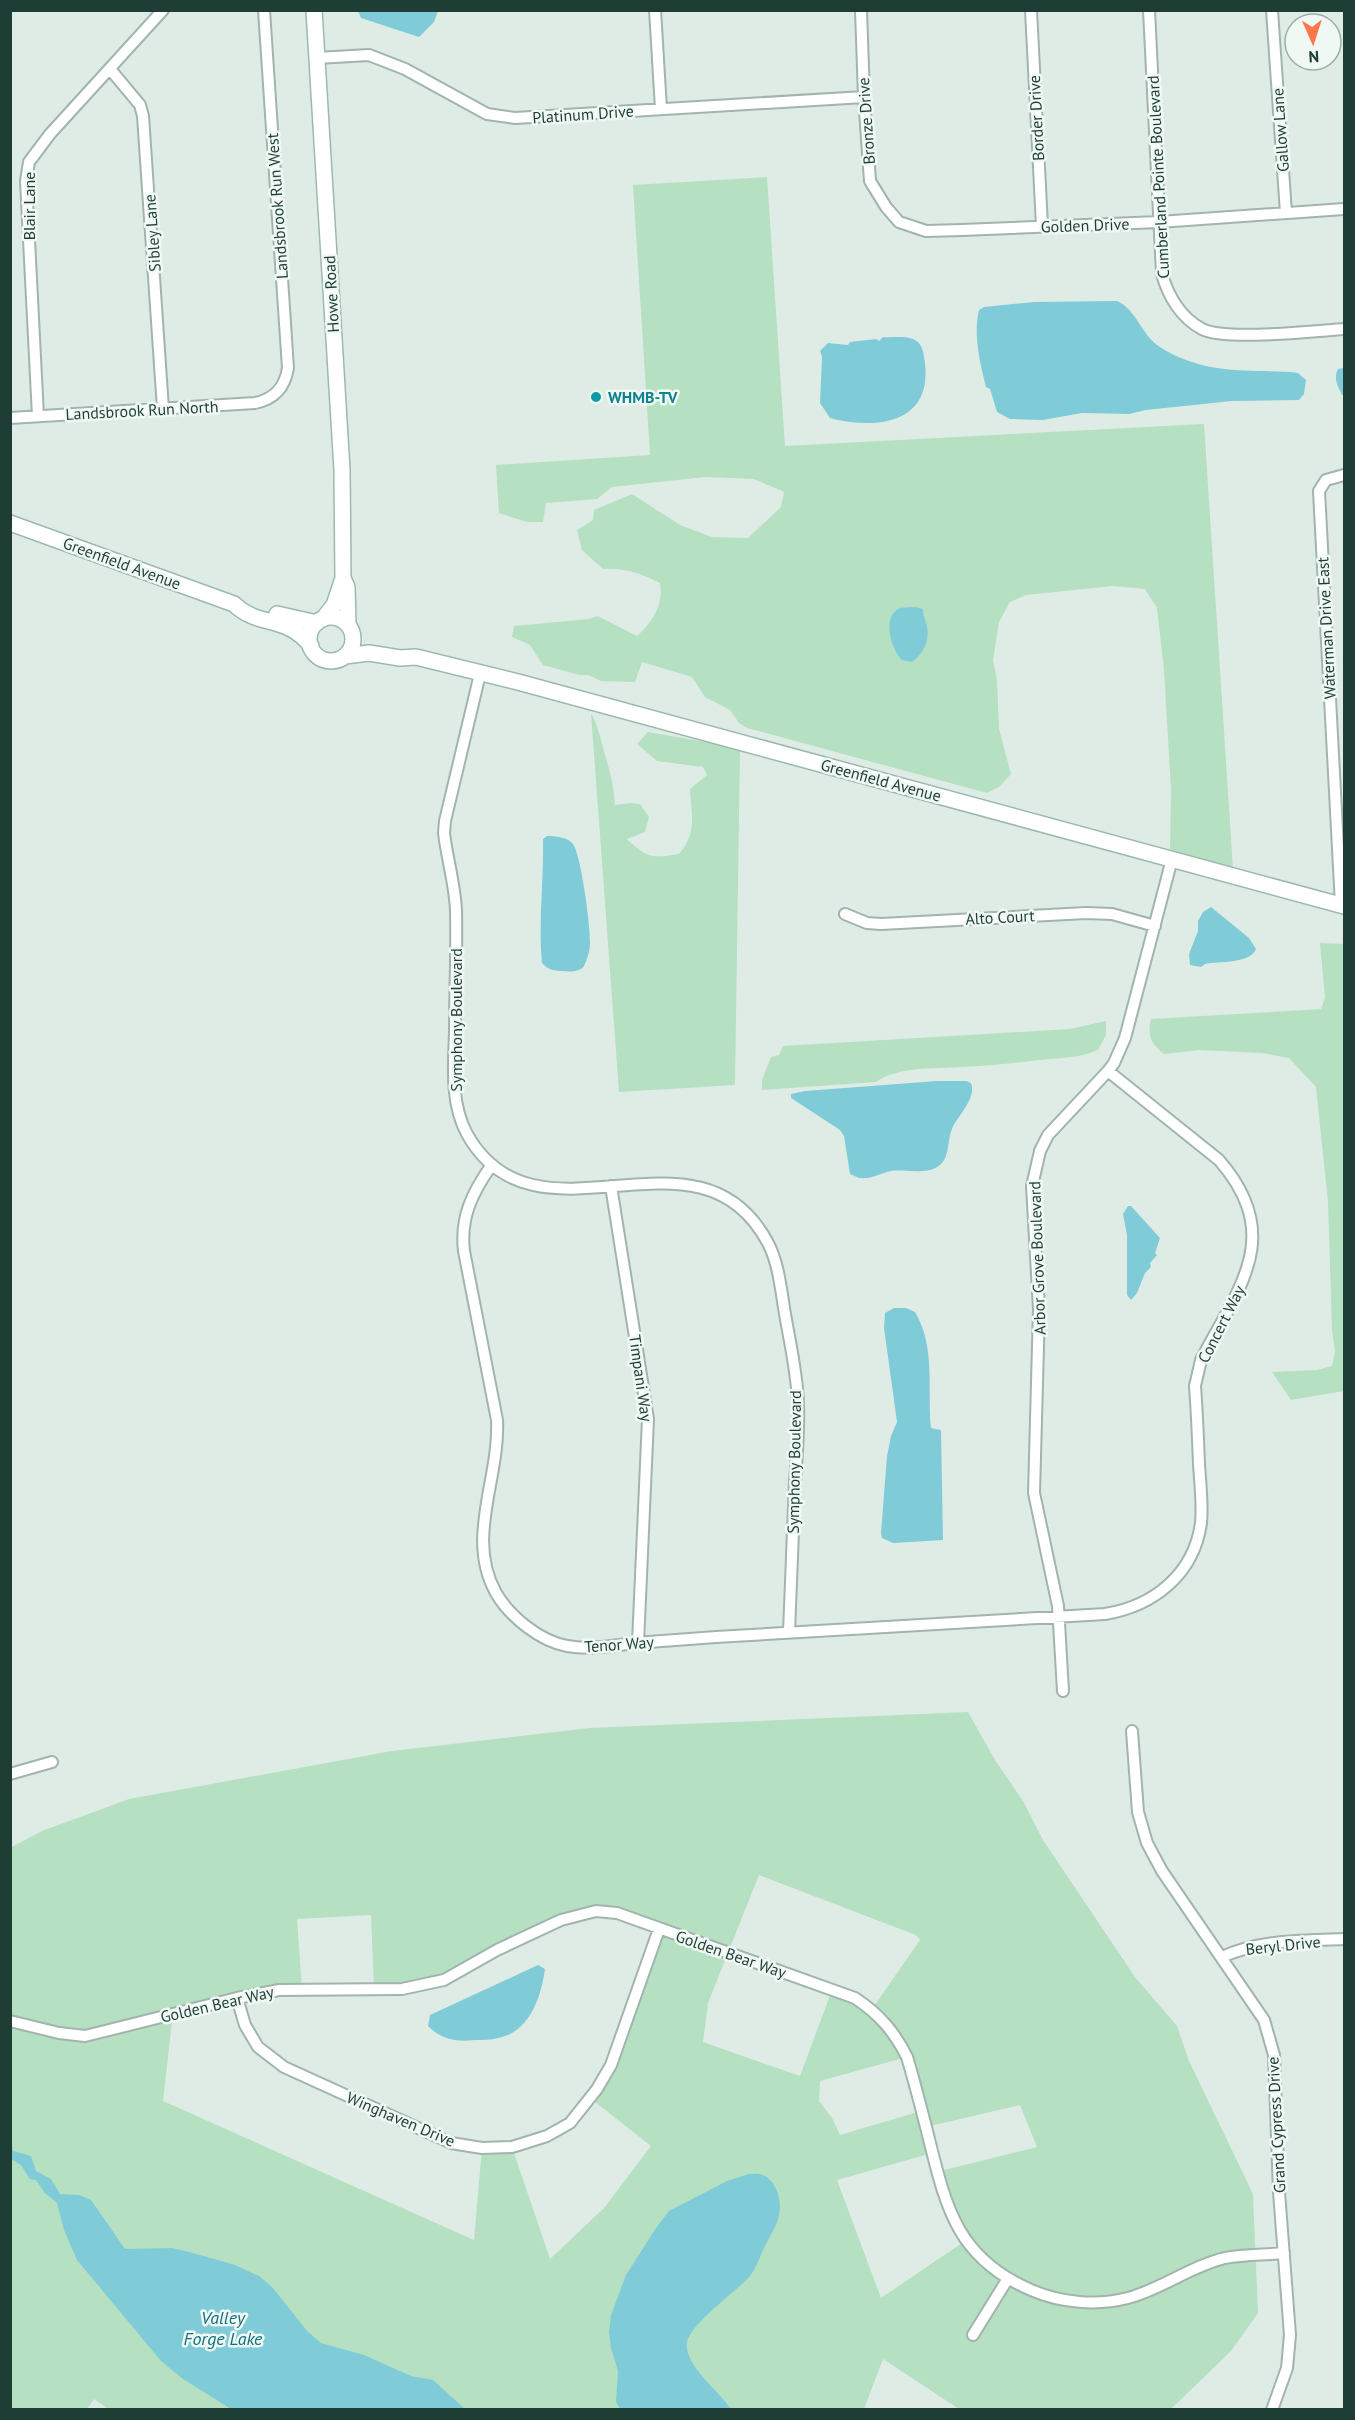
<svg xmlns="http://www.w3.org/2000/svg" width="1355" height="2420" viewBox="0 0 1355 2420" font-family="'PT Sans',sans-serif">
<style>
.green{fill:#b5e0c1;fill-rule:evenodd}
.water{fill:#80cbd8}
.lines{fill:none;stroke-linecap:round;stroke-linejoin:round}
.street-casing{stroke:#a1b4ad;stroke-width:14}
.secondary-casing{stroke:#9cb9af;stroke-width:18}
.street{stroke:#fff;stroke-width:10}
.secondary{stroke:#fff;stroke-width:15}
.culture-dot{fill:#0f9aa8;stroke:#f0f8f4;stroke-width:2}
.labels{text-anchor:middle;stroke-width:5;stroke-linejoin:round;paint-order:stroke}
.street-label{font-size:16px;fill:#1e3e35;stroke:#f0f8f4}
.culture-label{font-size:16px;font-weight:bold;fill:#0d838f;stroke:#f0f8f4;text-anchor:start}
.water-label{font-size:18px;font-style:italic;fill:#126f81;stroke:#f0f8f4}
</style>
<rect width="100%" height="100%" fill="#dfece6"/>
<path class="green" d="M 767,177 L 785,446 L 1204,424 L 1233,869 L 1170,852 L 1171,789 L 1164,670 L 1157,608 L 1145,589 L 1113,586 L 1026,595 L 1010,602 L 999,622 L 993,660 L 997,680 L 999,729 L 1011,774 L 999,787 L 987,793 L 747,728 L 739,723 L 730,710 L 705,697 L 692,677 L 642,662 L 635,682 L 601,681 L 588,675 L 579,675 L 543,665 L 530,645 L 512,637 L 514,626 L 589,619 L 598,616 L 637,636 C 652,623 664,604 660,583 C 640,573 625,568 603,569 L 582,550 L 577,530 L 593,520 L 594,510 L 632,494 L 680,525 L 712,537 L 748,538 L 781,507 L 784,492 L 754,479 L 705,477 L 612,487 L 597,499 L 546,503 L 543,522 L 527,522 L 499,513 L 496,465 L 650,455 L 633,185 Z
M 591,713 C 597,724 599,732 602,744 C 608,766 614,783 615,805 L 630,803 L 640,804 L 649,817 L 645,832 L 627,839 C 648,859 652,858 679,854 C 698,832 691,814 690,789 L 707,775 L 703,767 L 657,761 L 637,744 L 648,732 L 740,748 L 735,1085 L 619,1092 Z
M 1320,943 L 1344,944 L 1344,1391 L 1291,1400 L 1272,1372 L 1317,1370 L 1332,1366 L 1335,1352 L 1332,1330 L 1328,1202 L 1316,1087 L 1289,1058 L 1262,1053 L 1199,1050 L 1164,1054 C 1151,1044 1147,1035 1151,1019 L 1321,1009 L 1325,998 Z
M 1106,1021 L 1106,1035 L 1098,1050 C 1075,1059 1064,1057 1040,1060 C 1013,1063 988,1066 961,1067 C 934,1069 899,1066 876,1082 L 762,1090 L 762,1080 L 771,1057 L 779,1055 L 783,1046 L 1070,1029 Z
M 968,1712 L 995,1760 L 1023,1801 L 1043,1840 L 1135,1977 L 1177,2026 L 1189,2061 L 1253,2194 L 1258,2313 L 1231,2351 L 1171,2409 L 959,2409 L 883,2359 L 864,2409 L 110,2410 L 94,2399 L 87,2409 L 11,2409 L 10,1848 L 42,1831 L 129,1799 L 392,1751 L 590,1728 ZM 759,1875 L 916,1935 L 920,1940 L 872,2009 L 832,1990 L 800,2076 L 703,2042 L 708,2003 ZM 617,1913 L 659,1930 L 597,2089 L 590,2098 L 651,2146 L 604,2208 L 550,2259 L 512,2147 L 482,2148 L 474,2240 L 163,2101 L 173,2013 L 302,1990 L 297,1919 L 371,1915 L 374,1989 L 444,1980 L 561,1920 ZM 907,2057 L 921,2111 L 840,2135 L 832,2118 L 819,2101 L 820,2081 ZM 1020,2105 L 1037,2147 L 936,2172 L 965,2241 L 881,2298 L 837,2180 L 932,2153 L 926,2127 Z"/>
<path class="water" d="M 358,11 L 438,11 L 434,22 L 419,37 L 361,18 Z
M 1117,301 C 1137,310 1141,335 1160,347 C 1192,368 1228,371 1266,371 C 1276,372 1287,371 1298,373 L 1306,380 L 1304,394 L 1299,400 L 1232,401 L 1146,410 L 1129,414 L 1082,413 L 1043,420 L 1010,419 L 997,412 L 990,389 L 986,387 C 980,363 973,335 979,310 L 984,307 L 1034,302 Z
M 883,337 C 892,338 906,335 915,340 C 923,344 924,355 925,364 C 932,424 875,430 830,418 L 820,403 L 822,357 L 820,351 L 828,343 L 848,345 L 850,342 L 876,339 L 879,341 Z
M 1344,368 L 1344,395 L 1342,395 C 1338,386 1333,379 1338,369 Z
M 915,607 L 923,609 C 923,617 926,620 927,627 C 930,641 923,654 912,662 L 902,660 C 891,650 881,616 900,608 C 905,607 910,607 915,607 Z
M 547,836 C 555,836 568,837 573,844 C 581,855 591,928 590,944 C 590,950 587,960 584,966 C 580,972 569,972 563,971 C 554,971 548,970 542,963 C 538,922 544,880 543,839 Z
M 1211,907 L 1249,938 L 1256,949 C 1250,964 1220,961 1205,964 L 1201,967 L 1190,965 L 1189,954 L 1198,931 L 1198,921 L 1203,912 Z
M 937,1081 L 967,1081 C 970,1083 972,1083 972,1087 C 974,1101 957,1117 952,1129 C 947,1141 950,1155 941,1164 C 929,1176 905,1169 891,1171 C 881,1173 870,1180 859,1178 C 856,1177 853,1175 850,1174 L 844,1136 L 840,1130 L 791,1098 L 791,1094 L 805,1091 Z
M 1128,1206 L 1131,1206 L 1160,1238 L 1155,1253 L 1157,1255 L 1150,1263 L 1151,1267 L 1145,1273 L 1137,1293 L 1131,1300 L 1127,1295 L 1127,1235 L 1123,1214 Z
M 906,1308 L 915,1312 C 936,1347 927,1389 931,1428 L 941,1430 L 943,1540 L 893,1543 L 882,1538 L 881,1533 L 887,1456 L 891,1436 L 897,1422 L 884,1328 L 885,1313 L 894,1308 Z
M 538,1965 L 545,1969 C 541,1997 530,2032 498,2038 C 491,2040 483,2040 475,2040 C 456,2042 442,2040 428,2026 L 430,2015 Z
M 11,2139 L 13,2151 L 31,2156 L 36,2171 L 51,2179 L 60,2194 L 79,2195 L 91,2200 L 125,2249 L 172,2248 L 189,2252 L 235,2265 L 259,2276 L 272,2287 L 308,2332 L 321,2343 L 364,2355 L 411,2376 L 433,2380 L 465,2409 L 231,2409 L 183,2379 L 161,2361 L 77,2260 L 64,2230 L 57,2203 L 45,2193 L 36,2180 L 30,2179 L 21,2165 L 11,2159 Z
M 749,2174 C 753,2174 759,2173 763,2175 C 778,2182 783,2204 778,2219 C 775,2229 769,2238 764,2248 C 760,2257 756,2268 750,2276 C 736,2292 691,2323 687,2342 C 683,2364 720,2392 731,2409 L 620,2409 L 616,2402 L 618,2371 L 611,2348 L 609,2332 L 611,2315 L 626,2275 L 656,2228 L 669,2211 L 727,2181 Z"/>
<g class="lines">
<defs>
<path id="street" d="M 655,10 L 661,109
M 861,10 L 864,97 L 870,181 L 886,207 L 899,222 L 926,231 L 962,230 L 1159,222 L 1344,209
M 1031,10 L 1042,226
M 1149,10 L 1162,274 C 1168,296 1181,318 1202,329 C 1225,341 1314,331 1344,329
M 1272,10 L 1286,213
M 317,58 L 369,55 L 405,69 L 487,114 L 515,118 L 864,97
M 110,69 L 140,105 L 143,116 L 163,409
M 38,416 L 26,181 L 29,162 L 50,134 L 163,10
M 10,418 L 255,403 C 275,399 285,387 288,368 L 264,10
M 480,674 L 445,821 L 444,833 C 447,859 455,884 456,911 C 457,951 455,991 455,1031 C 454,1065 450,1103 467,1134 C 537,1259 698,1111 768,1243 C 779,1264 781,1291 785,1314 C 790,1343 797,1373 798,1402 C 799,1428 797,1455 795,1481 C 793,1531 791,1582 789,1632
M 1341,905 L 1319,491 L 1326,480 L 1344,475
M 845,914 L 867,923 L 881,924 L 1086,913 L 1112,914 L 1155,926
M 491,1166 C 472,1193 460,1218 464,1251 L 497,1420 C 500,1479 465,1538 496,1593 C 510,1617 540,1641 567,1646 C 589,1650 613,1646 635,1643 C 662,1641 689,1639 716,1637 C 846,1629 976,1621 1105,1614 C 1154,1606 1194,1574 1201,1523 C 1203,1504 1200,1483 1199,1464 C 1198,1438 1197,1412 1195,1386 L 1201,1360 C 1239,1287 1285,1236 1219,1160 L 1108,1071
M 611,1186 L 648,1419 L 638,1643
M 1063,1691 L 1058,1606 L 1034,1493 L 1039,1309 L 1032,1186 L 1040,1151 L 1048,1135 L 1108,1071 L 1114,1063 L 1125,1038 L 1172,859
M 1132,1731 L 1138,1812 L 1147,1843 L 1162,1871 L 1264,2020 L 1274,2055 L 1279,2192 L 1290,2335 L 1287,2368 L 1272,2410
M 10,1774 L 52,1762
M 1222,1957 C 1261,1939 1303,1941 1344,1939
M 237,1998 L 245,2025 L 258,2047 L 284,2067 L 451,2143 L 482,2148 L 512,2147 L 547,2136 L 570,2123 L 597,2089 L 611,2065 L 659,1929
M 10,2021 L 59,2033 L 85,2036 L 237,1998 L 279,1990 L 402,1989 L 444,1980 L 497,1950 L 561,1920 L 596,1911 L 617,1913 L 855,1998 C 879,2014 894,2031 907,2057 C 914,2080 920,2104 926,2127 C 945,2202 953,2256 1031,2290 C 1061,2303 1097,2306 1128,2298 C 1162,2289 1191,2266 1225,2258 C 1244,2254 1265,2255 1284,2253
M 973,2335 L 1007,2280"/>
<path id="secondary" d="M 314,10 L 342,470 L 343,578 L 347,587 L 348,624
M 10,523 L 234,604 C 258,628 286,614 311,646
M 277,614 L 317,623
M309 639a22 22 0 1 1 44 0a22 22 0 1 1-44 0Z
M 323,619 L 334,605 L 342,581
M 345,656 L 369,653 L 400,658 L 416,657 L 518,682 L 1344,906"/>
</defs>
<use href="#street" class="street-casing"/>
<use href="#secondary" class="secondary-casing"/>
<use href="#street" class="street"/>
<use href="#secondary" class="secondary"/>
</g>
<circle class="culture-dot" cx="596" cy="397" r="6"/>
<g class="labels">
<g class="street-label">
<text transform="translate(583 114) rotate(-4)" y="6">Platinum Drive</text>
<text transform="translate(1036 118) rotate(-93)" y="6">Border Drive</text>
<text transform="translate(866 121) rotate(-94)" y="6">Bronze Drive</text>
<text transform="translate(1280 130) rotate(-94)" y="6">Gallow Lane</text>
<text transform="translate(1158 177) rotate(-93)" y="6">Cumberland Pointe Boulevard</text>
<text transform="translate(29 206) rotate(-90)" y="6">Blair Lane</text>
<text transform="translate(277 206) rotate(-94)" y="6">Landsbrook Run West</text>
<text transform="translate(1085 225) rotate(-2)" y="6">Golden Drive</text>
<text transform="translate(152 233) rotate(-94)" y="6">Sibley Lane</text>
<text transform="translate(331 294) rotate(-93)" y="6">Howe Road</text>
<text transform="translate(142 410) rotate(-3)" y="6">Landsbrook Run North</text>
<text transform="translate(122 563) rotate(20)" y="6">Greenfield Avenue</text>
<text transform="translate(1326 628) rotate(-93)" y="6">Waterman Drive East</text>
<text transform="translate(881 780) rotate(15)" y="6">Greenfield Avenue</text>
<text transform="translate(1000 917) rotate(-3)" y="6">Alto Court</text>
<text transform="translate(456 1020) rotate(-90)" y="6">Symphony Boulevard</text>
<text transform="translate(1037 1258) rotate(-92)" y="6">Arbor Grove Boulevard</text>
<text transform="translate(1221 1324) rotate(-63)" y="6">Concert Way</text>
<text transform="translate(641 1378) rotate(82)" y="6">Timpani Way</text>
<text transform="translate(794 1462) rotate(-89)" y="6">Symphony Boulevard</text>
<text transform="translate(619 1644) rotate(-4)" y="6">Tenor Way</text>
<text transform="translate(1283 1945) rotate(-6)" y="6">Beryl Drive</text>
<text transform="translate(731 1954) rotate(19)" y="6">Golden Bear Way</text>
<text transform="translate(217 2004) rotate(-13)" y="6">Golden Bear Way</text>
<text transform="translate(401 2119) rotate(23)" y="6">Winghaven Drive</text>
<text transform="translate(1276 2125) rotate(-93)" y="6">Grand Cypress Drive</text>
</g>
<g class="culture-label">
<text x="608" y="403">WHMB-TV</text>
</g>
<g class="water-label">
<text x="223" y="2324">Valley<tspan x="223" dy="21">Forge Lake</tspan></text>
</g>
</g>
<rect width="1355" height="2420" fill="none" stroke="#1e3e35" stroke-width="24"/>
<g transform="translate(1313 42) rotate(177)"><circle r="28" fill="#f0f8f4" stroke="#9caea8" stroke-width="1.5"/>
<path d="M0-4.5L10 22L0 15L-10 22Z" fill="#ff764a"/>
<text y="-9" font-size="16" font-weight="bold" text-anchor="middle" fill="#1e3e35">N</text>
</g>
</svg>
